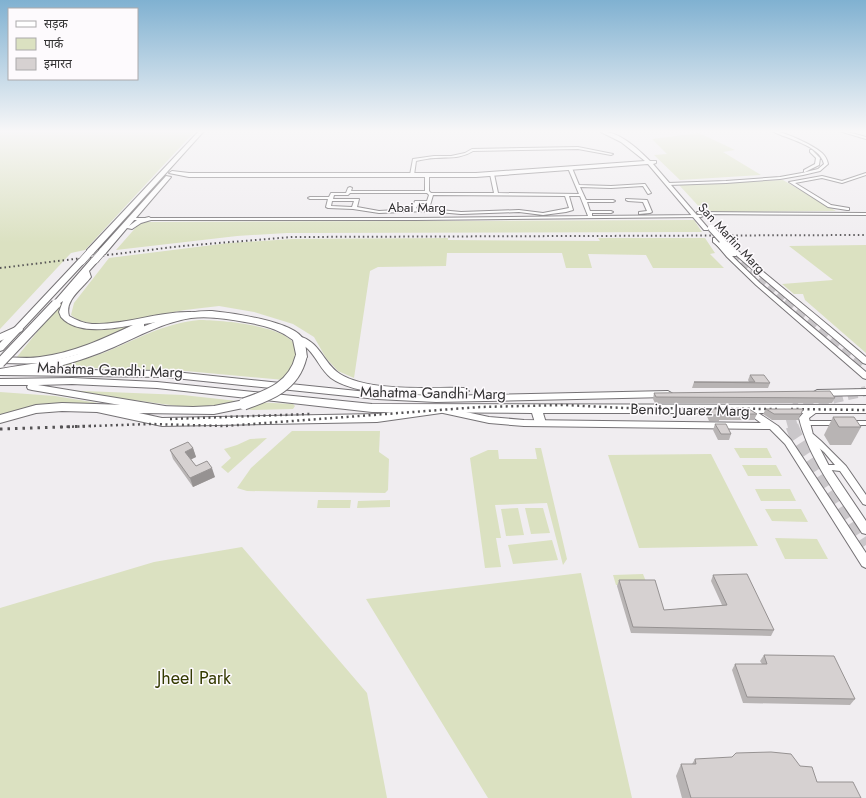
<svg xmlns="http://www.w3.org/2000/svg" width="866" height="798" viewBox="0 0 866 798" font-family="Jost,'Noto Sans Devanagari',sans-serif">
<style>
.green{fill:#dbe1c1}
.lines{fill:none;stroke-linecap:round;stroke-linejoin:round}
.primary-tunnel-far2{stroke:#cac7ca;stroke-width:8;stroke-dasharray:8 4;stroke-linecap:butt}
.primary-tunnel-far1{stroke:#cac7ca;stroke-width:10;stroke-dasharray:10 5;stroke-linecap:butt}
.primary-tunnel{stroke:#cac7ca;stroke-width:13;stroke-dasharray:13 6;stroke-linecap:butt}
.minor-casing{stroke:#757275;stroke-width:2}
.tertiary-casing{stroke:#757275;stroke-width:2}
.secondary-casing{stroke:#757275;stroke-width:2}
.primary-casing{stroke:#757275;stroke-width:2}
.trunk-casing{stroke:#757275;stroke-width:2}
.minor{fill:#fff;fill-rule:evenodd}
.tertiary{fill:#fff;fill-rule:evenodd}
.secondary{fill:#fff;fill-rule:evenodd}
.primary{fill:#fff;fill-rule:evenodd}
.trunk{fill:#fff;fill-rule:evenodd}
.rail-far2{stroke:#555355;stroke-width:2;stroke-dasharray:1.5 3;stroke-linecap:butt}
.rail-far1{stroke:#555355;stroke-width:2.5;stroke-dasharray:2 3.5;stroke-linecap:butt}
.rail{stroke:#555355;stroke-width:3;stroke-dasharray:2.5 5;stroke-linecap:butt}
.tertiary-bridge-casing{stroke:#757275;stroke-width:8;stroke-linecap:butt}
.secondary-bridge-far1-casing{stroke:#757275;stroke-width:8;stroke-linecap:butt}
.secondary-bridge-casing{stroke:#757275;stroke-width:11;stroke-linecap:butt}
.trunk-bridge-casing{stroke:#757275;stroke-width:13;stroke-linecap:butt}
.tertiary-bridge{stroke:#fff;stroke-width:6}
.secondary-bridge-far1{stroke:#fff;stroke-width:7}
.secondary-bridge{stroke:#fff;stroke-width:9}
.trunk-bridge{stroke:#fff;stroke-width:11}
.wall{fill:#b8b4b4}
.shaded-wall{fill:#969292}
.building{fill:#d6d1d1;stroke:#969292}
.labels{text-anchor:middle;stroke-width:3;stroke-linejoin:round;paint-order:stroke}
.far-street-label{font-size:13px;fill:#323132;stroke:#fdfafd}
.street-label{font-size:15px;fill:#323132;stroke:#fdfafd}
.near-park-label{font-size:18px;fill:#343a01;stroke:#fdfafd}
</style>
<rect width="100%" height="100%" fill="#f0edf0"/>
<path class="green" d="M 0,131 L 195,131 L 85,250 L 71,253 L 0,329 Z
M 699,133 L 735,150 L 723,152 L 761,175 L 680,180 L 654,155 L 667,154 L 652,139 Z
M 783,180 L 836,211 L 704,212 L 679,185 Z
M 694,220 L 702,232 L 287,233 L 237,236 L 116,250 L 138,225 L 145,222 Z
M 448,238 L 448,240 L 600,241 L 598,238 L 705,238 L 715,253 L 710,254 L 724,268 L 653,268 L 646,255 L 588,254 L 592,268 L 566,268 L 562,253 L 447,253 L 446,266 L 378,267 L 370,271 L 354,378 L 338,371 L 326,358 L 314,337 L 293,324 L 254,312 L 219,306 L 185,310 L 116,323 L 93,324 L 78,320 L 71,315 L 74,303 L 109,258 L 229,243 L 292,239 Z
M 866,245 L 866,353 L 805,300 L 803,294 L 794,294 L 782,284 L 833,280 L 789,246 Z
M 82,277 L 63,304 L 67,322 C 87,333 109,328 130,325 L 133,327 L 92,347 L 41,358 L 16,358 Z
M 199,320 C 219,320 285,325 295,345 C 297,349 297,355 298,360 L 284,380 L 186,371 L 63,367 L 65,364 C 79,361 92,357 106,352 C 137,339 165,323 199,320 Z
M 59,390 L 183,395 L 237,401 L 293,404 L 295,406 L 293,409 L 252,410 L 226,404 L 206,406 L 185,407 Z
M 0,392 L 55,396 L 98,403 L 64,403 L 0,415 Z
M 292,431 L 380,431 L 379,452 L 389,459 L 388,490 L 385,493 L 247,491 L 237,488 L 251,468 Z
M 267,438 L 228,473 L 221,467 L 231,458 L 224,449 L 237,445 L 250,439 Z
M 535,448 L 541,448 L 567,559 L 563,565 L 547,503 L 495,505 L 501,538 L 496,538 L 501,567 L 485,568 L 470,458 L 488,450 L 498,450 L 499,459 L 537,459 Z
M 734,448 L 767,448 L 772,458 L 740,458 Z
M 711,454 L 758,546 L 639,548 L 608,455 Z
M 742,465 L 776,465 L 782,476 L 748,476 Z
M 755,489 L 790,489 L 796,501 L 761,501 Z
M 318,500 L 351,500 L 350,508 L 317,508 Z
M 390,500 L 390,507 L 357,508 L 358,501 Z
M 518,508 L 524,535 L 506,536 L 501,509 Z
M 525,508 L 543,508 L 550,533 L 531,534 Z
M 765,509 L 801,509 L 808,522 L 772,521 Z
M 775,538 L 817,539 L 828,559 L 785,559 Z
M 552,540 L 558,560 L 513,564 L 508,545 Z
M 242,547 L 367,693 L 387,798 L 0,798 L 0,608 L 154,562 Z
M 581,573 L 632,798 L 488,798 L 366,599 Z
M 643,574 L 647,584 L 616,585 L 613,575 Z"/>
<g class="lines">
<path class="primary-tunnel-far2" d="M 733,254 L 786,302"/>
<path class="primary-tunnel-far1" d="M 785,301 L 866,367
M 793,427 L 790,416 L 796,407 L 866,391"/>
<path class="primary-tunnel" d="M 792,426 L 796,436 L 866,545"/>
<defs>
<path id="minor" d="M 772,131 C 783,131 813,145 822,153 C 825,156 827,159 828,164 L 820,171 L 803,175 L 780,179 L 726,183 L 668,185 L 666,184 L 668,183 L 726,181 L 780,177 L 802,173 L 818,169 L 824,164 C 820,145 787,139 772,131 Z
M 839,131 L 844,131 L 866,137 L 866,139 Z
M 578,147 L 613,154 L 611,155 L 578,149 L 473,151 C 461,159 448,157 435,158 C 429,158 422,160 416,161 L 414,175 L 412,176 L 410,175 L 413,159 L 434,156 L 451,156 L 465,153 L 472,149 Z
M 810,150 L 812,150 L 820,158 L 819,165 L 805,172 L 804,172 L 804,170 L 815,164 L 816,158 L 810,152 Z
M 570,167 L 572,168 L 579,185 L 611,186 L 644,184 L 645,184 L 651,193 L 648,194 L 643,186 L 611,188 L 580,187 L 586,200 L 613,200 L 615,201 L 613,202 L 587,202 L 590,211 L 611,211 L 613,212 L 611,213 L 592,213 L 592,216 L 701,215 L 703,216 L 701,217 L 416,220 L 132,220 L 130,219 L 132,218 L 416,218 L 588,216 L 580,196 L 569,196 L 573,210 L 566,212 L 543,215 L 519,212 L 461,214 L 426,211 L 379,213 L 353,209 L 328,208 L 326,207 L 328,199 L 310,199 L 308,198 L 310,197 L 329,197 L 331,193 L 346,193 L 348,188 L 350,187 L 352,188 L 351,191 L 425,191 L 425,175 L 427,174 L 429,175 L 429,191 L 431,193 L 494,193 L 490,174 L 492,173 L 494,174 L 498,193 L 579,194 L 568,168 ZM 350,193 L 427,193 L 429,195 L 427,201 L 415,201 L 412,208 L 413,209 L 379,211 L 357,207 L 359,199 L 333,199 L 334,195 L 348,195 ZM 433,195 L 565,196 L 569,208 L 543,213 L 519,210 L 461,212 L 429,209 ZM 332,201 L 354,201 L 352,207 L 331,206 ZM 419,203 L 426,203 L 424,209 L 418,209 L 416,208 Z
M 866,173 L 866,175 L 842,183 L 822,178 L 795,183 L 831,205 L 849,208 L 849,210 L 847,210 L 828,207 L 789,182 L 822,176 L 842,181 Z
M 626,199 L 647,200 L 652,212 L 650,213 L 639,214 L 639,212 L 647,211 L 643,202 L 628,201 L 626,200 Z
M 697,212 L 866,213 L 866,215 L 699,214 L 697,213 Z
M 802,421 L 838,421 L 842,423 L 838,425 L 805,425 L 801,423 Z
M 845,421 L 866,421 L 866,425 L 848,425 L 844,423 Z
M 807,434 L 813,434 L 821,441 L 846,466 L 866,495 L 866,505 L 863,504 L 840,471 L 822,469 L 821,467 L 822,465 L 835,465 L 824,452 L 807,438 L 806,436 Z"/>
<path id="tertiary" d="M 599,131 C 619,131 637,148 650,161 L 656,161 L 656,163 L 653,164 L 708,228 L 708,230 L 704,230 L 648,164 L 476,177 L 189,177 L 169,173 L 172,171 L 189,173 L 476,173 L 645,161 L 621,142 Z
M 720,239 L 724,239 C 771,279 819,317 866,357 L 866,364 L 863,363 C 816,322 767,283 720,241 Z
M 717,243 L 721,243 L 731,255 L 760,283 L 866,372 L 866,379 L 863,378 L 756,285 L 727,257 L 716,244 Z
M 748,406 L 778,426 L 791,440 L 866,553 L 866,568 L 862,566 L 785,444 L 770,429 L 524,426 L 489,423 L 443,413 L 438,410 L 443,407 L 489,417 L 524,420 L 761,423 L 745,411 L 743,409 L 745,407 Z
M 816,406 L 821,409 L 809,418 L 813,435 L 829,466 L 866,521 L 866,534 L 862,533 C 839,497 809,460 799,418 L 805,411 Z"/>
<path id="secondary" d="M 199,131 L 204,131 L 93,254 L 87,254 L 87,250 Z
M 166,176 L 171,177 L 129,226 L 137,220 L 149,217 L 152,219 L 151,220 L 141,223 L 132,229 L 127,228 L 105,254 L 99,254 L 99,250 Z
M 92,258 L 98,258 L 99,260 L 89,271 L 91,277 C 83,288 64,300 69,316 C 76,320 83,323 92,324 C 126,325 159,311 191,312 C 195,312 194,312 196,314 L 192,317 L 144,324 L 144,327 C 111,343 77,358 40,363 C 27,364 13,363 0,363 L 0,357 C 13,357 27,359 40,357 C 73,353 103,339 133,325 C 112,329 77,335 61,317 L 59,312 L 63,301 L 56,306 L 52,304 Z
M 79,259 L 85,259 L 86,261 L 3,350 L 0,351 L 0,343 Z"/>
<path id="primary" d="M 713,238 L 719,238 L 736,252 L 736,256 L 730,256 L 713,242 Z
M 298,336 C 320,341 323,363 340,374 C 369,392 430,387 464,388 L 469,391 L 464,394 C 429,394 360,399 331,378 C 321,370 317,358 308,349 C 304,345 297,343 293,339 Z
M 0,369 L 165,371 L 377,393 L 436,396 L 668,391 L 673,394 L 668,397 L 436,402 L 377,399 L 165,377 L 0,375 Z
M 72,378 L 157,382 L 372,404 L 866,405 L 866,413 L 543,413 L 546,423 L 544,426 L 536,426 L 532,413 L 372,412 L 157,388 L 72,384 L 38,385 L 165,406 L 167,408 L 165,410 L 161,412 L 32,390 L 28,389 L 27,387 L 28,385 L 0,385 L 0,379 Z
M 866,389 L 866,395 L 817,396 L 812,393 L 817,390 Z"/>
<path id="trunk" d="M 212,311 C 230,313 294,321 303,339 C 306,344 306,351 307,357 L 305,359 L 297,359 L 293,340 C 279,329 263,325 245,322 C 227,319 210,316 191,318 C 164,322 139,336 114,347 C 82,361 36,375 0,375 L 0,369 C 26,364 53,362 78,354 C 122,339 164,310 212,311 Z
M 18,326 L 23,329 L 22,331 L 0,341 L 0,334 Z
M 244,400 L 248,401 L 250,404 L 248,407 L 214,414 L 139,413 L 162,418 L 377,414 L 441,405 L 445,406 L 447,409 L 445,412 L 441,413 L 377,422 L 162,426 L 97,412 L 62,411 L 36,413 L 0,423 L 0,415 L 36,405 L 62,403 L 193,407 L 214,406 Z"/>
</defs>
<use href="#minor" class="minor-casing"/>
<use href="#tertiary" class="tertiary-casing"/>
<use href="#secondary" class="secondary-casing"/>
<use href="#primary" class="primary-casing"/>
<use href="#trunk" class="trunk-casing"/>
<use href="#minor" class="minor"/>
<use href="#tertiary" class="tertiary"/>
<use href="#secondary" class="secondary"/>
<use href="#primary" class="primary"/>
<use href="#trunk" class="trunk"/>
<path class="rail-far2" d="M 0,268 L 182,246 L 292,237 L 866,235"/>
<path class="rail-far1" d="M 791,409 L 866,410
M 170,419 L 310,414
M 61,427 L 151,424 L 225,426 L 480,407 L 565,405 L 624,408 L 777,409"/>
<path class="rail" d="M 0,429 L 91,426"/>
<defs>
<path id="tertiary-bridge" d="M 711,228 L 722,240"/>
<path id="secondary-bridge-far1" d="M 95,260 L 102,252
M 82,261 L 90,252"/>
<path id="secondary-bridge" d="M 0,363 L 56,304"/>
<path id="trunk-bridge" d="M 244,404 C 270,395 294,386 301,357"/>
</defs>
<use href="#tertiary-bridge" class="tertiary-bridge-casing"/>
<use href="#secondary-bridge-far1" class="secondary-bridge-far1-casing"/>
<use href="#secondary-bridge" class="secondary-bridge-casing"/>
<use href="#trunk-bridge" class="trunk-bridge-casing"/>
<use href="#tertiary-bridge" class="tertiary-bridge"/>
<use href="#secondary-bridge-far1" class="secondary-bridge-far1"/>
<use href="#secondary-bridge" class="secondary-bridge"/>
<use href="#trunk-bridge" class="trunk-bridge"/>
</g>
<path class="wall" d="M 750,375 L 770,383 L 768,388 L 692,388 L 694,382 L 749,382 L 748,380 Z
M 654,393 L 835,398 L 832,403 L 655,403 L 653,399 Z
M 708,409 L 757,414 L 754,420 L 719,420 L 719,421 L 709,421 L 706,414 Z
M 766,409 L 803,409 L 798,420 L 772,420 L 763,414 Z
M 833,417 L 861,427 L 851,445 L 830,445 L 824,435 Z
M 715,424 L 731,434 L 729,440 L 718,440 L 713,430 Z
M 193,448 L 196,457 L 191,459 L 196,466 L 215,477 L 193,487 L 173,459 L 170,450 Z
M 713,575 L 774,630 L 771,636 L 631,633 L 617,586 L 619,580 L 664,610 L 722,605 L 711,581 Z
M 764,655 L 855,699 L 850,705 L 743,703 L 732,670 L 735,664 L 762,664 L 760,661 Z
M 695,759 L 800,766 L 817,782 L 861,798 L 682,798 L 676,776 L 681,764 L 692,764 Z"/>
<path class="shaded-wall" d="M 193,448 L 196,457 L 188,461 L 185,452 Z
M 212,468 L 215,477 L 193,487 L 190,478 Z"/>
<path class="building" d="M 750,375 L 764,375 L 770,383 L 694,382 L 755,382 Z
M 830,391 L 835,398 L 656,397 L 654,393 Z
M 708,409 L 749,409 L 757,414 L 720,414 L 721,415 L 711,415 Z
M 766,409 L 803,409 L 801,414 L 774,414 Z
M 833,417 L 854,417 L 861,427 L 839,427 Z
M 715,424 L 726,424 L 731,434 L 721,434 Z
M 188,442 L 193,448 L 185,452 L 196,466 L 207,461 L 212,468 L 190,478 L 170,450 Z
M 747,574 L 774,630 L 633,627 L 619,580 L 655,580 L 664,610 L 727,605 L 713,575 Z
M 764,655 L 834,656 L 855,699 L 747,697 L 735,664 L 767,664 Z
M 771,752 L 791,754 L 800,766 L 812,767 L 817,782 L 853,782 L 861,798 L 691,798 L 681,764 L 696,764 L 695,759 L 732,757 L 736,753 Z"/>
<linearGradient id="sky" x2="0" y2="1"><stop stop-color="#80b1d1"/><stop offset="0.54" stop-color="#f8f7f8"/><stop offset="1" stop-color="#f8f7f8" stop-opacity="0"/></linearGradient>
<rect width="866" height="243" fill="url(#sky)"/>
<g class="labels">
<g class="far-street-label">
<text x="417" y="212">Abai Marg</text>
<text transform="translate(732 238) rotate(47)" y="5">San Martin Marg</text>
</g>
<g class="street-label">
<text transform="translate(110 370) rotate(2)" y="5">Mahatma Gandhi Marg</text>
<text transform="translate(433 393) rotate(1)" y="5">Mahatma Gandhi Marg</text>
<text transform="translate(690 410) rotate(1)" y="5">Benito Juarez Marg</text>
</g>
<g class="near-park-label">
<text x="194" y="684">Jheel Park</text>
</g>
</g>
<rect x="8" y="8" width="130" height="72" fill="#fdfafd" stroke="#acaaac"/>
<rect x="16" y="21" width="20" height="6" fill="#ffffff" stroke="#acaaac"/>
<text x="44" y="28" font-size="12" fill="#323132">सड़क</text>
<rect x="16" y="38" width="20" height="12" fill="#dbe1c1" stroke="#acaaac"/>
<text x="44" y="48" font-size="12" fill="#323132">पार्क</text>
<rect x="16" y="58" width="20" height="12" fill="#d6d1d1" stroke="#acaaac"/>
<text x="44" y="68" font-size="12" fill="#323132">इमारत</text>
</svg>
